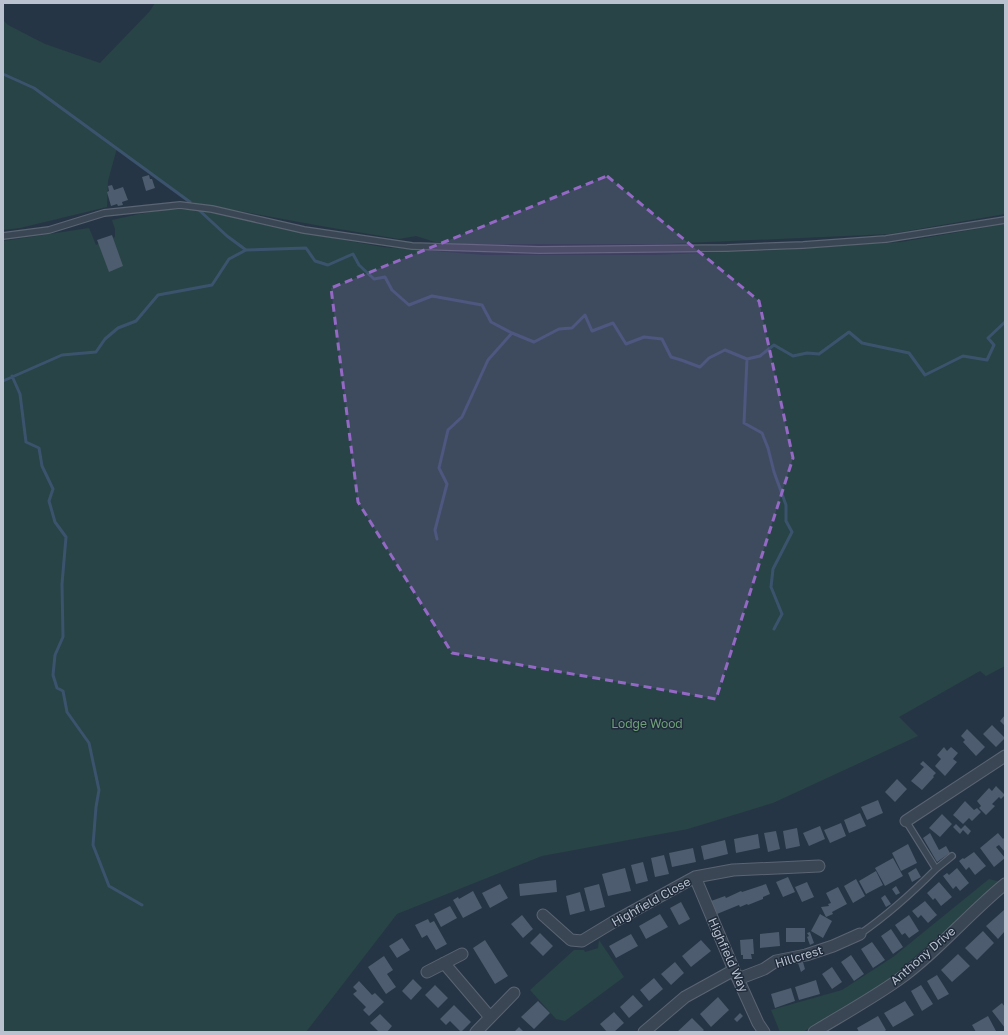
<svg xmlns="http://www.w3.org/2000/svg" width="1008" height="1035" viewBox="0 0 1008 1035" font-family="'Golos Text',sans-serif">
<style>
.green{fill:#284446}
.lines{fill:none;stroke-linecap:round;stroke-linejoin:round}
.stream{stroke:#3c536e;stroke-width:3}
.building{fill:#4d5c6e}
.service-casing{stroke:#5a6472;stroke-width:8}
.minor-casing{stroke:#5a6472;stroke-width:13}
.service{stroke:#3b4654;stroke-width:5.5}
.minor{stroke:#3b4654;stroke-width:11}
.marked{fill:#9468c5;fill-opacity:0.2;stroke:#9468c5;stroke-width:3;stroke-dasharray:8 5;stroke-linejoin:round}
.labels{text-anchor:middle;stroke-width:3;stroke-linejoin:round;paint-order:stroke}
.park-label{font-size:12px;fill:#6fa078;stroke:#1f2b3a}
.street-label{font-size:12px;fill:#b9c2ce;stroke:#1f2b3a}
</style>
<rect width="100%" height="100%" fill="#263545"/>
<path class="green" d="M 155,3 L 1005,3 L 1005,214 L 890,234 L 664,244 L 462,244 L 435,242 L 416,236 L 399,239 L 321,226 L 190,202 L 117,148 L 108,181 L 107,207 L 20,228 L 3,230 L 3,20 L 8,25 L 45,44 L 100,63 L 150,11 Z
M 163,210 L 199,210 L 288,230 L 383,247 L 484,255 L 653,255 L 779,250 L 901,242 L 1005,224 L 1005,666 L 986,676 L 980,671 L 899,717 L 918,736 L 773,803 L 688,829 L 542,856 L 397,914 L 306,1032 L 3,1032 L 3,241 L 89,228 L 96,245 L 115,237 L 115,229 L 112,220 L 139,214 Z
M 989,879 L 1001,882 L 880,987 L 803,1032 L 780,1032 L 771,1010 L 842,990 L 893,957 Z
M 599,940 L 624,977 L 565,1021 L 556,1019 L 530,990 L 574,950 L 584,950 L 585,952 L 598,948 Z"/>
<g class="lines">
<path class="stream" d="M 3,74 L 34,88 L 190,202
M 199,210 L 227,236 L 246,250
M 747,359 L 744,423 L 762,433 L 768,448 L 774,472 L 786,505 L 786,521 L 792,532 L 773,569 L 771,587 L 782,614 L 774,629
M 12,376 L 20,394 L 26,442 L 39,448 L 42,466 L 53,489 L 49,501 L 55,522 L 66,537 L 62,584 L 63,637 L 55,655 L 53,675 L 57,688 L 63,691 L 67,712 L 89,743 L 99,790 L 96,807 L 93,845 L 109,886 L 142,905
M 3,381 L 62,355 L 96,352 L 105,339 L 118,328 L 136,321 L 158,295 L 212,285 L 229,259 L 246,250 L 306,248 L 315,261 L 328,265 L 353,254 L 359,265 L 374,279 L 385,277 L 392,290 L 409,305 L 432,296 L 482,305 L 491,322 L 512,333 L 534,342 L 559,329 L 572,328 L 585,315 L 592,331 L 613,323 L 626,344 L 644,337 L 662,339 L 671,357 L 681,360 L 700,367 L 709,358 L 725,350 L 747,359 L 760,356 L 774,345 L 793,356 L 807,353 L 819,354 L 849,332 L 862,343 L 909,353 L 925,375 L 963,356 L 987,360 L 994,345 L 988,338 L 1005,322
M 437,539 L 435,530 L 447,484 L 439,468 L 448,430 L 462,417 L 488,360 L 512,333"/>
</g>
<path class="building" d="M 149,175 L 150,179 L 152,179 L 155,188 L 146,191 L 142,177 Z
M 112,185 L 114,190 L 123,187 L 128,200 L 122,202 L 123,205 L 118,206 L 117,204 L 111,206 L 107,192 L 109,191 L 108,186 Z
M 112,235 L 123,266 L 109,272 L 97,240 Z
M 1005,715 L 1005,726 L 1000,721 Z
M 992,725 L 1005,738 L 996,747 L 983,734 Z
M 967,729 L 985,747 L 976,756 L 963,742 L 965,740 L 961,736 Z
M 944,747 L 947,751 L 951,747 L 958,753 L 953,759 L 957,762 L 945,776 L 935,766 L 941,759 L 937,755 Z
M 923,761 L 936,773 L 933,776 L 934,777 L 922,790 L 911,781 L 924,767 L 920,764 Z
M 897,779 L 907,789 L 895,802 L 885,792 Z
M 996,786 L 1005,795 L 1001,799 L 999,797 L 992,804 L 995,806 L 986,815 L 979,808 L 981,806 L 977,801 L 989,788 L 992,791 Z
M 878,800 L 883,813 L 867,820 L 861,807 Z
M 965,801 L 974,810 L 977,808 L 981,812 L 972,821 L 969,818 L 963,824 L 953,815 Z
M 860,813 L 866,826 L 849,833 L 844,820 Z
M 942,814 L 952,824 L 940,837 L 929,828 Z
M 841,823 L 846,836 L 830,843 L 824,830 Z
M 956,824 L 961,829 L 965,825 L 971,831 L 968,835 L 963,830 L 960,834 L 953,827 Z
M 820,826 L 825,839 L 809,846 L 803,833 Z
M 797,828 L 800,846 L 786,849 L 783,831 Z
M 776,831 L 780,849 L 768,852 L 764,833 Z
M 930,833 L 939,850 L 946,846 L 950,853 L 937,862 L 923,838 Z
M 998,833 L 1003,839 L 1005,837 L 1005,852 L 999,845 L 996,847 L 1005,858 L 994,867 L 980,848 Z
M 758,834 L 760,848 L 736,853 L 734,839 Z
M 725,840 L 728,854 L 704,860 L 701,846 Z
M 908,844 L 917,863 L 901,871 L 892,853 Z
M 693,848 L 696,862 L 672,867 L 669,853 Z
M 974,852 L 986,866 L 975,875 L 969,867 L 966,870 L 959,861 L 963,858 L 964,859 Z
M 664,855 L 669,874 L 655,877 L 651,858 Z
M 893,858 L 903,876 L 885,886 L 875,868 Z
M 643,862 L 648,881 L 636,884 L 631,865 Z
M 625,868 L 631,891 L 608,896 L 602,874 Z
M 916,868 L 921,877 L 912,882 L 908,873 Z
M 957,868 L 969,883 L 960,891 L 956,886 L 953,889 L 943,876 L 947,873 L 949,875 Z
M 876,871 L 883,885 L 866,894 L 859,881 Z
M 788,877 L 795,892 L 783,897 L 776,882 Z
M 856,879 L 865,896 L 853,903 L 844,886 Z
M 556,880 L 557,892 L 520,896 L 519,884 Z
M 807,882 L 814,897 L 802,902 L 795,887 Z
M 939,882 L 952,897 L 941,906 L 935,898 L 933,900 L 927,893 Z
M 500,884 L 508,898 L 490,908 L 482,893 Z
M 599,884 L 605,907 L 590,911 L 584,888 Z
M 766,884 L 770,894 L 763,897 L 763,899 L 748,905 L 747,904 L 740,907 L 739,905 L 717,914 L 711,901 L 725,896 L 726,898 L 741,891 L 742,892 Z
M 896,886 L 900,893 L 896,895 L 892,889 Z
M 838,887 L 847,904 L 832,912 L 833,914 L 826,917 L 821,907 L 829,906 L 828,904 L 831,903 L 826,893 Z
M 473,891 L 482,908 L 463,918 L 453,900 L 458,897 L 459,899 Z
M 580,892 L 585,911 L 570,915 L 566,896 Z
M 885,895 L 891,904 L 886,907 L 881,898 Z
M 925,901 L 937,915 L 928,923 L 921,915 L 918,918 L 912,911 Z
M 681,902 L 690,919 L 679,925 L 670,908 Z
M 450,906 L 457,918 L 441,927 L 434,914 Z
M 1004,910 L 1005,911 L 1005,931 L 998,939 L 986,926 Z
M 660,914 L 668,927 L 646,939 L 639,926 Z
M 820,914 L 832,921 L 823,938 L 811,931 Z
M 522,915 L 533,929 L 523,938 L 511,924 Z
M 909,915 L 919,931 L 909,938 L 905,933 L 902,935 L 895,925 Z
M 428,919 L 430,923 L 434,921 L 447,944 L 436,950 L 427,935 L 422,938 L 415,925 Z
M 786,928 L 805,928 L 805,942 L 786,942 Z
M 891,929 L 903,947 L 893,954 L 881,936 Z
M 983,931 L 994,943 L 977,960 L 965,948 Z
M 779,932 L 780,946 L 760,948 L 760,934 Z
M 810,932 L 814,943 L 810,945 L 807,937 L 809,936 L 807,933 Z
M 540,933 L 553,946 L 543,956 L 530,943 Z
M 631,934 L 638,946 L 616,958 L 609,946 Z
M 402,938 L 410,950 L 397,958 L 389,946 Z
M 753,939 L 754,954 L 751,954 L 752,959 L 743,959 L 743,955 L 741,955 L 740,940 Z
M 485,940 L 508,976 L 495,984 L 473,948 Z
M 701,940 L 711,951 L 691,967 L 682,956 Z
M 872,942 L 885,960 L 873,968 L 861,949 Z
M 958,954 L 970,966 L 952,982 L 941,970 Z
M 851,955 L 864,974 L 854,981 L 841,962 Z
M 384,956 L 393,970 L 387,974 L 396,987 L 386,994 L 368,967 Z
M 675,962 L 684,973 L 671,985 L 661,974 Z
M 803,962 L 805,969 L 801,972 L 798,963 Z
M 832,967 L 842,982 L 832,989 L 822,974 Z
M 937,975 L 949,994 L 938,1000 L 927,981 Z
M 654,978 L 663,989 L 649,1001 L 640,990 Z
M 413,979 L 422,988 L 411,1000 L 402,991 Z
M 816,980 L 820,994 L 799,1000 L 795,987 Z
M 359,981 L 372,995 L 375,993 L 384,1002 L 369,1016 L 363,1010 L 366,1007 L 353,994 L 357,991 L 353,987 Z
M 435,985 L 448,998 L 438,1008 L 425,995 Z
M 921,985 L 933,1004 L 922,1011 L 911,991 Z
M 791,988 L 795,1001 L 775,1008 L 771,994 Z
M 633,995 L 643,1006 L 629,1018 L 620,1007 Z
M 718,997 L 729,1010 L 711,1027 L 700,1014 Z
M 538,1001 L 550,1013 L 534,1029 L 521,1017 Z
M 905,1001 L 914,1015 L 893,1027 L 884,1013 Z
M 1002,1003 L 1005,1007 L 1005,1028 L 992,1011 Z
M 454,1005 L 471,1022 L 461,1032 L 450,1021 L 446,1025 L 440,1019 Z
M 614,1012 L 624,1023 L 614,1032 L 607,1032 L 600,1024 Z
M 740,1013 L 743,1016 L 737,1022 L 734,1019 Z
M 380,1014 L 392,1026 L 387,1032 L 379,1032 L 370,1023 Z
M 878,1016 L 886,1030 L 884,1032 L 859,1032 L 857,1028 Z
M 988,1016 L 996,1031 L 976,1032 L 972,1025 Z
M 692,1018 L 704,1030 L 702,1032 L 677,1032 Z
M 519,1027 L 524,1032 L 514,1032 Z"/>
<g class="lines">
<defs>
<path id="service" d="M 3,236 L 49,230 L 104,213 L 180,205 L 212,209 L 304,230 L 412,246 L 539,250 L 727,248 L 803,245 L 886,239 L 1005,220
M 936,869 L 952,856
M 860,934 C 889,914 911,894 936,869 L 906,821"/>
<path id="minor" d="M 906,821 L 1005,756
M 695,877 L 734,970 L 758,1023 L 764,1032
M 543,915 L 571,940 L 582,941 L 615,921 L 695,877 L 733,870 L 819,866
M 444,963 L 490,1017
M 427,972 L 462,954
M 738,979 L 764,969 L 776,961 L 806,955 L 833,946 L 860,934
M 476,1032 L 514,993
M 644,1032 L 685,997 L 734,970
M 814,1032 C 842,1015 871,999 898,980 C 936,953 968,914 1005,884"/>
</defs>
<use href="#service" class="service-casing"/>
<use href="#minor" class="minor-casing"/>
<use href="#service" class="service"/>
<use href="#minor" class="minor"/>
</g>
<path class="marked" d="M 607,176 L 759,301 L 793,458 L 716,699 L 452,653 L 358,502 L 331,288 Z"/>
<g class="labels">
<g class="park-label">
<text x="647" y="728">Lodge Wood</text>
</g>
<g class="street-label">
<text transform="translate(651 902) rotate(-29)" y="4">Highfield Close</text>
<text transform="translate(728 955) rotate(66)" y="4">Highfield Way</text>
<text transform="translate(923 956) rotate(-41)" y="4">Anthony Drive</text>
<text transform="translate(799 957) rotate(-17)" y="4">Hillcrest</text>
</g>
</g>
<rect width="1008" height="1035" fill="none" stroke="#b9c2ce" stroke-width="8"/>
</svg>
